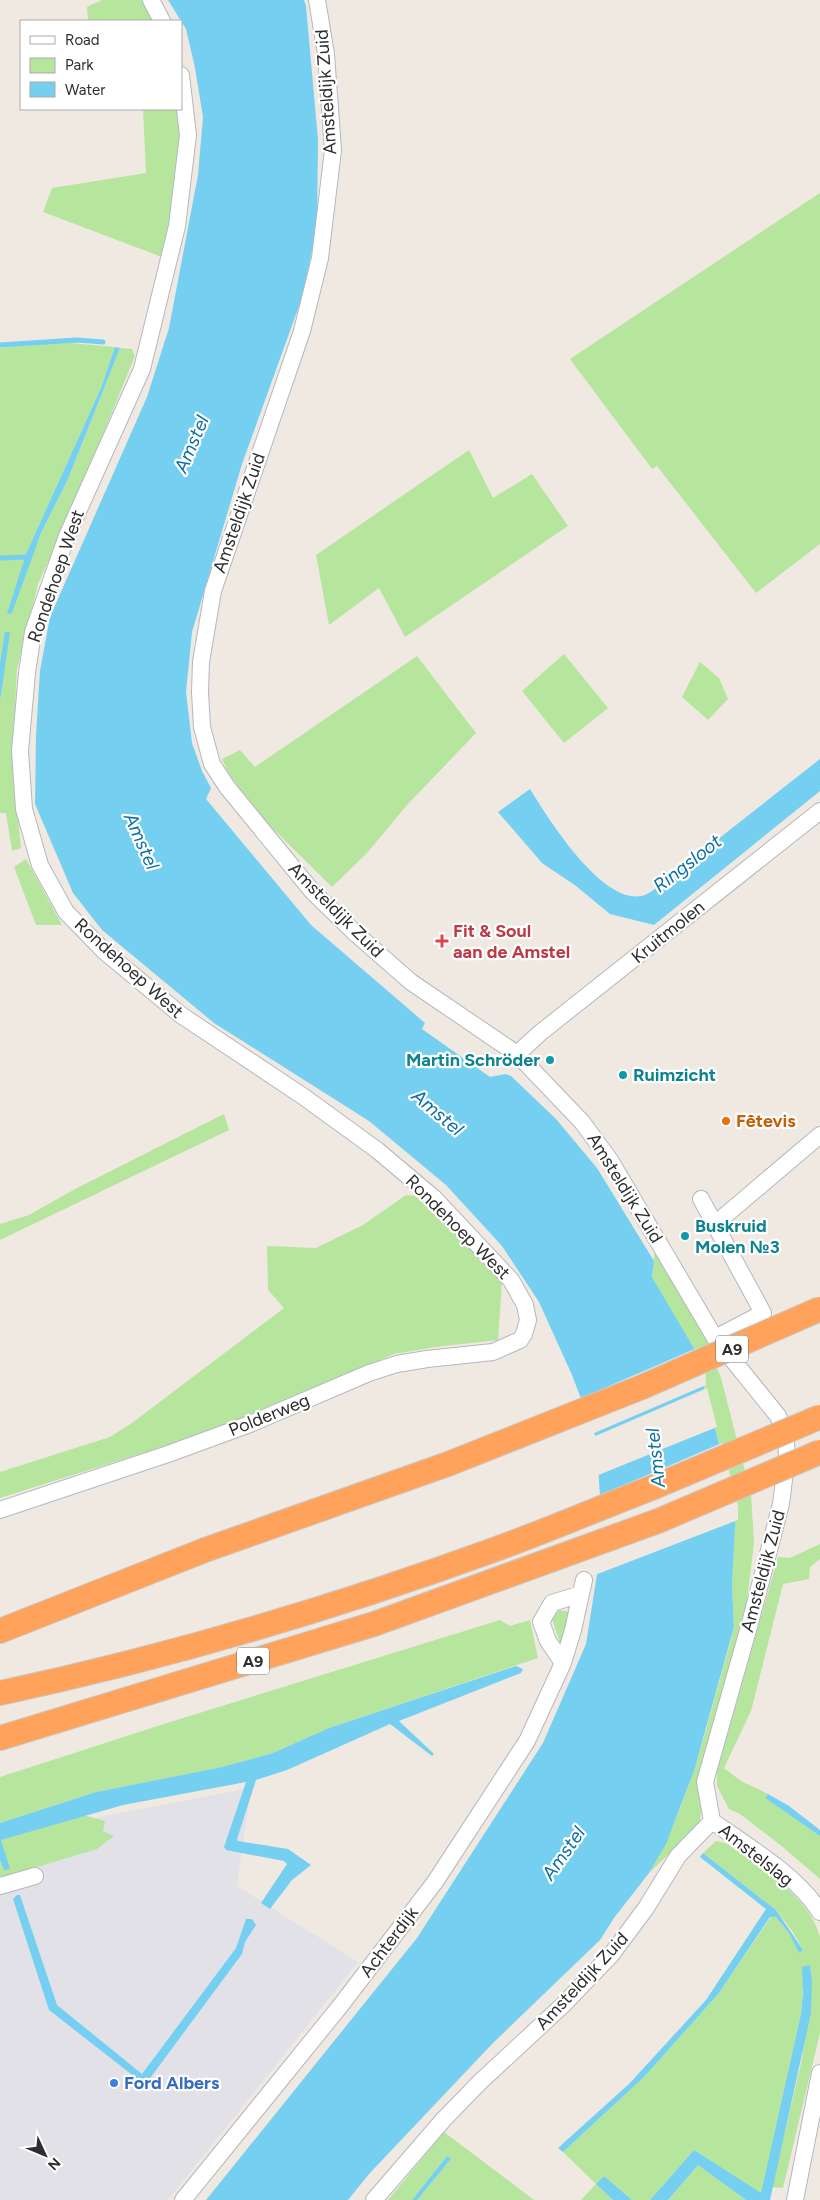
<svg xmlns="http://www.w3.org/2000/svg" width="820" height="2200" viewBox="0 0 820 2200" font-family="Figtree,sans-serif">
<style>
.industrial{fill:#e3e1e8}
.green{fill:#b6e59e}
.water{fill:#75cff0}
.pier{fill:#efe9e1}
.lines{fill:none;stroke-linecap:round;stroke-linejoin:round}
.stream{stroke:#75cff0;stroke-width:5}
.minor-casing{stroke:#b4b7c1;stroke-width:18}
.highway-casing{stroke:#c9c9c9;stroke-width:26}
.minor{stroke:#fff;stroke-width:16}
.highway{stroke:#ffa35c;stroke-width:24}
.highway-bridge-casing{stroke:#c9c9c9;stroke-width:26;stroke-linecap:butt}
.highway-bridge{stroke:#ffa35c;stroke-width:24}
.health-dot{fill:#e0444e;stroke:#fff;stroke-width:2}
.culture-dot{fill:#0f9aa8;stroke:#fff;stroke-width:2}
.food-dot{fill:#e8710a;stroke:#fff;stroke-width:2}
.shop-dot{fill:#3f7fe0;stroke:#fff;stroke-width:2}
.labels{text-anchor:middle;stroke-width:4.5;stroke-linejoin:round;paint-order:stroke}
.shield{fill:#fff;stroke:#6d6d6d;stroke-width:1}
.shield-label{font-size:16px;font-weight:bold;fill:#2e2e2e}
.street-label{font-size:18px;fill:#2e2e2e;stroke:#fff}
.health-label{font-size:18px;font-weight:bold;fill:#be3a42;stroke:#fff;text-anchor:start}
.culture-label{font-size:18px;font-weight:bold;fill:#0d838f;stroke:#fff;text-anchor:start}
.food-label{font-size:18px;font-weight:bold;fill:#c56008;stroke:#fff;text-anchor:start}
.shop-label{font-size:18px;font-weight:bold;fill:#366cbe;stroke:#fff;text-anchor:start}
.water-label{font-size:19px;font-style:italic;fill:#0d6fa3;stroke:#fff}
</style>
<rect width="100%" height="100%" fill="#efe9e1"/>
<path class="industrial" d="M 251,1788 L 237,1886 L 358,1962 L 168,2200 L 0,2200 L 0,1857 L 99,1817 Z"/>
<path class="green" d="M 102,0 L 141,0 L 155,21 L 88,21 L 87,7 Z
M 143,109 L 179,109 C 183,158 171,209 162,257 L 43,212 L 52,188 L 146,173 Z
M 820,193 L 820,544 L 756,593 L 657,466 L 652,469 L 570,359 Z
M 60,342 L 115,347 L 101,388 L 26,554 L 26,569 L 41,533 L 68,479 L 120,348 L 132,349 L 135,356 L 73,507 L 38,584 L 17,669 L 12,762 L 21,848 L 12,851 L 6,813 L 0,813 L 0,701 L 2,683 L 0,663 L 0,348 Z
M 469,450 L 493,498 L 532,474 L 568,526 L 405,637 L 379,588 L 329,625 L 316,555 Z
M 564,654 L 608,708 L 564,743 L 522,691 Z
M 417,656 L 476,733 L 407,805 L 367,853 L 332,887 L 260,816 L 229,774 L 222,759 L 240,750 L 255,767 Z
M 700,662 L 719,678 L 728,699 L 708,720 L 682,697 Z
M 26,859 L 62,925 L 36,925 L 14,867 Z
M 224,1114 L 229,1130 L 0,1240 L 0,1224 L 29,1215 L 77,1188 Z
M 406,1195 L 426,1197 L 486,1261 L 502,1282 L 498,1340 L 435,1347 L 394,1354 L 236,1420 L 171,1444 L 0,1498 L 0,1472 L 110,1437 L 132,1423 L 284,1308 L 268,1290 L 267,1246 L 316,1248 L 363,1225 Z
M 655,1247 L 706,1340 L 721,1378 L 751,1494 L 754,1543 L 745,1616 L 697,1780 L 701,1810 L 700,1821 L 688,1836 L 649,1873 C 691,1802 708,1719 731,1640 L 734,1627 L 732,1586 L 736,1507 L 693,1346 L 685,1335 L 652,1277 Z
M 820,1544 L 820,1559 L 810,1567 L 809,1579 L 783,1584 L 751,1711 L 724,1768 L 741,1781 L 768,1794 L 765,1798 L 820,1836 L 820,1879 L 784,1848 L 740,1814 L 729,1809 L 717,1786 L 717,1772 L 778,1557 L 790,1558 Z
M 559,1610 L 569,1612 L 561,1646 L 552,1619 Z
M 500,1620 L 510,1626 L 530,1620 L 538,1658 L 329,1728 L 273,1753 L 222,1767 L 96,1792 L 0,1823 L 0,1777 L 167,1723 Z
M 83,1815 L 105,1821 L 103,1831 L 114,1836 L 97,1849 L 0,1878 L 0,1860 L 4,1870 L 1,1840 Z
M 716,1841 L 726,1843 C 760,1868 808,1894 820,1937 L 820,2033 L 783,2188 L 772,2187 L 802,2059 L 812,1980 L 810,1965 L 803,1986 L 801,2014 L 761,2194 L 694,2150 L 650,2200 L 632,2200 L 604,2176 L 596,2184 L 613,2200 L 581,2200 L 596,2184 L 563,2152 L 645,2076 L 719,1993 L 771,1917 L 776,1917 L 789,1933 L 799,1952 L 803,1950 L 793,1932 L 776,1910 L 703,1853 Z
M 444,2132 L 534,2200 L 417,2200 L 451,2159 L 447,2156 L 412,2200 L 388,2200 Z
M 698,2165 L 746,2200 L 668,2200 Z"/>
<path class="water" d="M 168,0 L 304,0 L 306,6 L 318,140 L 317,226 L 303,295 L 242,464 L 192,632 L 186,692 L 192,743 L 202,771 L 211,788 L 206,799 L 311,925 L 425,1023 L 422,1029 L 490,1077 L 506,1074 L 511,1076 L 556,1119 L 597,1168 L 654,1261 L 652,1277 L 702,1362 L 703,1384 L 736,1507 L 732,1586 L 734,1627 L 694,1771 L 666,1844 L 649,1873 L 614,1918 L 600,1940 L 492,2044 L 369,2174 L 348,2200 L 206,2200 L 417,1938 L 543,1743 L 586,1644 L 598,1568 L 604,1554 L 596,1438 L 572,1375 L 539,1302 L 502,1246 L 446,1185 L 369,1121 L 214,1023 L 102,930 L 73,893 L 35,804 L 36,735 L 40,671 L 50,617 L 147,397 L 169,328 L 198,175 L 203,117 L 195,68 L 186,29 Z
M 115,347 L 120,348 L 68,479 L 41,533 L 12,613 L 7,614 L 26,554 L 101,388 Z
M 5,632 L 10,632 L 0,701 L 0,663 Z
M 820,759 L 820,791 L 654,925 L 610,914 L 576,886 L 542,863 L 498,812 L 530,789 C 548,818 604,909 645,895 C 650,893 656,888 661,884 Z
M 516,1666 L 523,1669 L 521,1673 L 399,1721 L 434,1754 L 432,1756 L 390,1724 L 287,1770 L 256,1780 L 237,1839 L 238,1841 L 288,1849 L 311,1865 L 292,1880 L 270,1909 L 261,1903 L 287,1864 L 284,1861 L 226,1850 L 224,1847 L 246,1782 L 123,1805 L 1,1840 L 10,1869 L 4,1870 L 0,1860 L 0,1823 L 96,1792 L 222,1767 L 273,1753 L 329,1728 Z
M 768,1794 L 789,1806 L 820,1830 L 820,1836 L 765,1798 Z
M 703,1853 L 776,1910 L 803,1950 L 799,1953 L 789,1933 L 776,1917 L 770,1917 L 719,1993 L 645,2076 L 563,2152 L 558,2148 L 629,2084 L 706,2000 L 766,1909 L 700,1857 Z
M 17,1895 L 20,1895 L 57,2005 L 142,2074 L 236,1948 L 246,1919 L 252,1919 L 256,1925 L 245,1942 L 242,1954 L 145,2085 L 49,2010 L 13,1899 Z
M 810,1965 L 812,1980 L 811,2013 L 770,2200 L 746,2200 L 698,2165 L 668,2200 L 650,2200 L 694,2150 L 761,2193 L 801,2014 L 803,1993 L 802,1967 Z
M 447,2156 L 451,2159 L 417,2200 L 412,2200 Z
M 604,2176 L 632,2200 L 613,2200 L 596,2184 Z"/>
<path class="pier" d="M 697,1348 L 705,1362 L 706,1385 L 592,1434 L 579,1399 Z
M 707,1388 L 717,1427 L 596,1476 L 593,1437 Z
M 722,1443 L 738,1506 L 738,1520 L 595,1575 L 601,1554 L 598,1496 Z"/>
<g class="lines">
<path class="stream" d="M 0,345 L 76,340 L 103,342
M 0,558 L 27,557"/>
<defs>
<path id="minor" d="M 151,0 L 162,21
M 317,0 L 326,54 L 333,150 L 320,258 L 302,331 L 213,591 L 201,662 L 200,692 L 202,727 L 212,764 L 227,787 L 312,891 L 355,933 L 411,982 L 517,1054 L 582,1122 L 610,1160 L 715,1338 L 778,1416 L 785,1433 L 787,1455 L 781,1504 L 750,1623 L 705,1782 L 712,1821
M 517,1054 L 540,1033 L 820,811
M 701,1199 L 763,1313 L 715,1338
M 715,1224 L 820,1135
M 0,1510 L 168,1454 L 250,1424 L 369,1373 L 397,1364 L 427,1359 L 493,1352 L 520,1340 L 524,1334 L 528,1320 L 525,1305 L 511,1280 L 434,1198 L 377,1150 L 304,1097 L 181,1015 L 104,951 L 66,912 L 40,865 L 24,809 L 20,751 L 27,673 L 33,632 L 67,536 L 142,369 L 177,226 L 188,135 L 181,75
M 563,1663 L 548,1641 L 541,1622 L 552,1603 L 581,1594
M 712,1821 C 747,1846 797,1875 820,1912
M 0,1886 L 35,1876
M 183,2200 L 341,2005 L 435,1882 L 527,1741 L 563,1663 L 573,1630 L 584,1580
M 374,2200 L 444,2119 L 480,2082 L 563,2005 L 611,1955 L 646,1908 L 678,1856 L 712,1821
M 795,2200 L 820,2073"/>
<path id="highway" d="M 0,1631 L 205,1550 L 448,1464 L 642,1387
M 0,1693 C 169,1657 337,1607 499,1548 C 551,1529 602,1507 654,1487
M 0,1738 L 374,1624 L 658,1521"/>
</defs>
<use href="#minor" class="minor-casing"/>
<use href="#highway" class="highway-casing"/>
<use href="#minor" class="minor"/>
<use href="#highway" class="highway"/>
<defs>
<path id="highway-bridge" d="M 642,1387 L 820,1309
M 654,1487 L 820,1417
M 658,1521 L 820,1452"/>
</defs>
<use href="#highway-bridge" class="highway-bridge-casing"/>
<use href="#highway-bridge" class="highway-bridge"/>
</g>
<path class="health-dot" d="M439.5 933.5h5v5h5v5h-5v5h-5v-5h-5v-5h5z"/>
<g class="culture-dot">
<circle cx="550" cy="1060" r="5"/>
<circle cx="623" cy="1075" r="5"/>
<circle cx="685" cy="1236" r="5"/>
</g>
<circle class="food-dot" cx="726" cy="1121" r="5"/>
<circle class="shop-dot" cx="114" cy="2083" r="5"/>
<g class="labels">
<g class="shield">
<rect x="716" y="1335.5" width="32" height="27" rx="4"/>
<rect x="237" y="1647.5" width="32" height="27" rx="4"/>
</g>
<g class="shield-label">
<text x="732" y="1355">A9</text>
<text x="253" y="1667">A9</text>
</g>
<g class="street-label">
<text transform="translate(326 92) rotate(-94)" y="6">Amsteldijk Zuid</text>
<text transform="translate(239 513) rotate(-71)" y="6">Amsteldijk Zuid</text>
<text transform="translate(56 576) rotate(-71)" y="6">Rondehoep West</text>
<text transform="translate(336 910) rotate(45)" y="6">Amsteldijk Zuid</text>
<text transform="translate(668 932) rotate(-39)" y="6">Kruitmolen</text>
<text transform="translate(129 968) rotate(42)" y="6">Rondehoep West</text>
<text transform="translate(625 1188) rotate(58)" y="6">Amsteldijk Zuid</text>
<text transform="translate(458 1227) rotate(45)" y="6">Rondehoep West</text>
<text transform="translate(269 1415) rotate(-22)" y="6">Polderweg</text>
<text transform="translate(763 1571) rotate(-75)" y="6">Amsteldijk Zuid</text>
<text transform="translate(756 1855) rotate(38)" y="6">Amstelslag</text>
<text transform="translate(389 1942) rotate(-53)" y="6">Achterdijk</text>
<text transform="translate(582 1981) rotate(-47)" y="6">Amsteldijk Zuid</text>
</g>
<g class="health-label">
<text x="453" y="937">Fit &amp; Soul<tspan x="453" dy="21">aan de Amstel</tspan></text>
</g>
<g class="culture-label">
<text x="540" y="1066" text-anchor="end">Martin Schröder</text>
<text x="633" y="1081">Ruimzicht</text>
<text x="695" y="1232">Buskruid<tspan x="695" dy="21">Molen №3</tspan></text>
</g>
<g class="food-label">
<text x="736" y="1127">Fêtevis</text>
</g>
<g class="shop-label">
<text x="124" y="2089">Ford Albers</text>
</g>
<g class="water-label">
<text transform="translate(191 444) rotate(-67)" y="7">Amstel</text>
<text transform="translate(142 841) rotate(66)" y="7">Amstel</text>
<text transform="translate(687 863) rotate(-38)" y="7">Ringsloot</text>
<text transform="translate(438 1112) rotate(40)" y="7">Amstel</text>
<text transform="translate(655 1458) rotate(-96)" y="7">Amstel</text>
<text transform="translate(563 1853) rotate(-55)" y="7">Amstel</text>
</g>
</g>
<rect x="20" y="20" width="162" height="90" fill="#ffffff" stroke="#ababab"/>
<rect x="30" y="36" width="25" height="8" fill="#ffffff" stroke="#ababab"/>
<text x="65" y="45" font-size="15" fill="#2e2e2e">Road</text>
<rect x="30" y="58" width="25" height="15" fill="#b6e59e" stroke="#ababab"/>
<text x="65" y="70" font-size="15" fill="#2e2e2e">Park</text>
<rect x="30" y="82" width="25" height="15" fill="#75cff0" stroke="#ababab"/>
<text x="65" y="95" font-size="15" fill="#2e2e2e">Water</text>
<g transform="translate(45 2155) rotate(134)" stroke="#ffffff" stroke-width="4" paint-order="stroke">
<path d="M0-4L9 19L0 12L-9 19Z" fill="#2e2e2e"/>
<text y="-8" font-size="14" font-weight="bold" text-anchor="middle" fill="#2e2e2e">N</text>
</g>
</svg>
